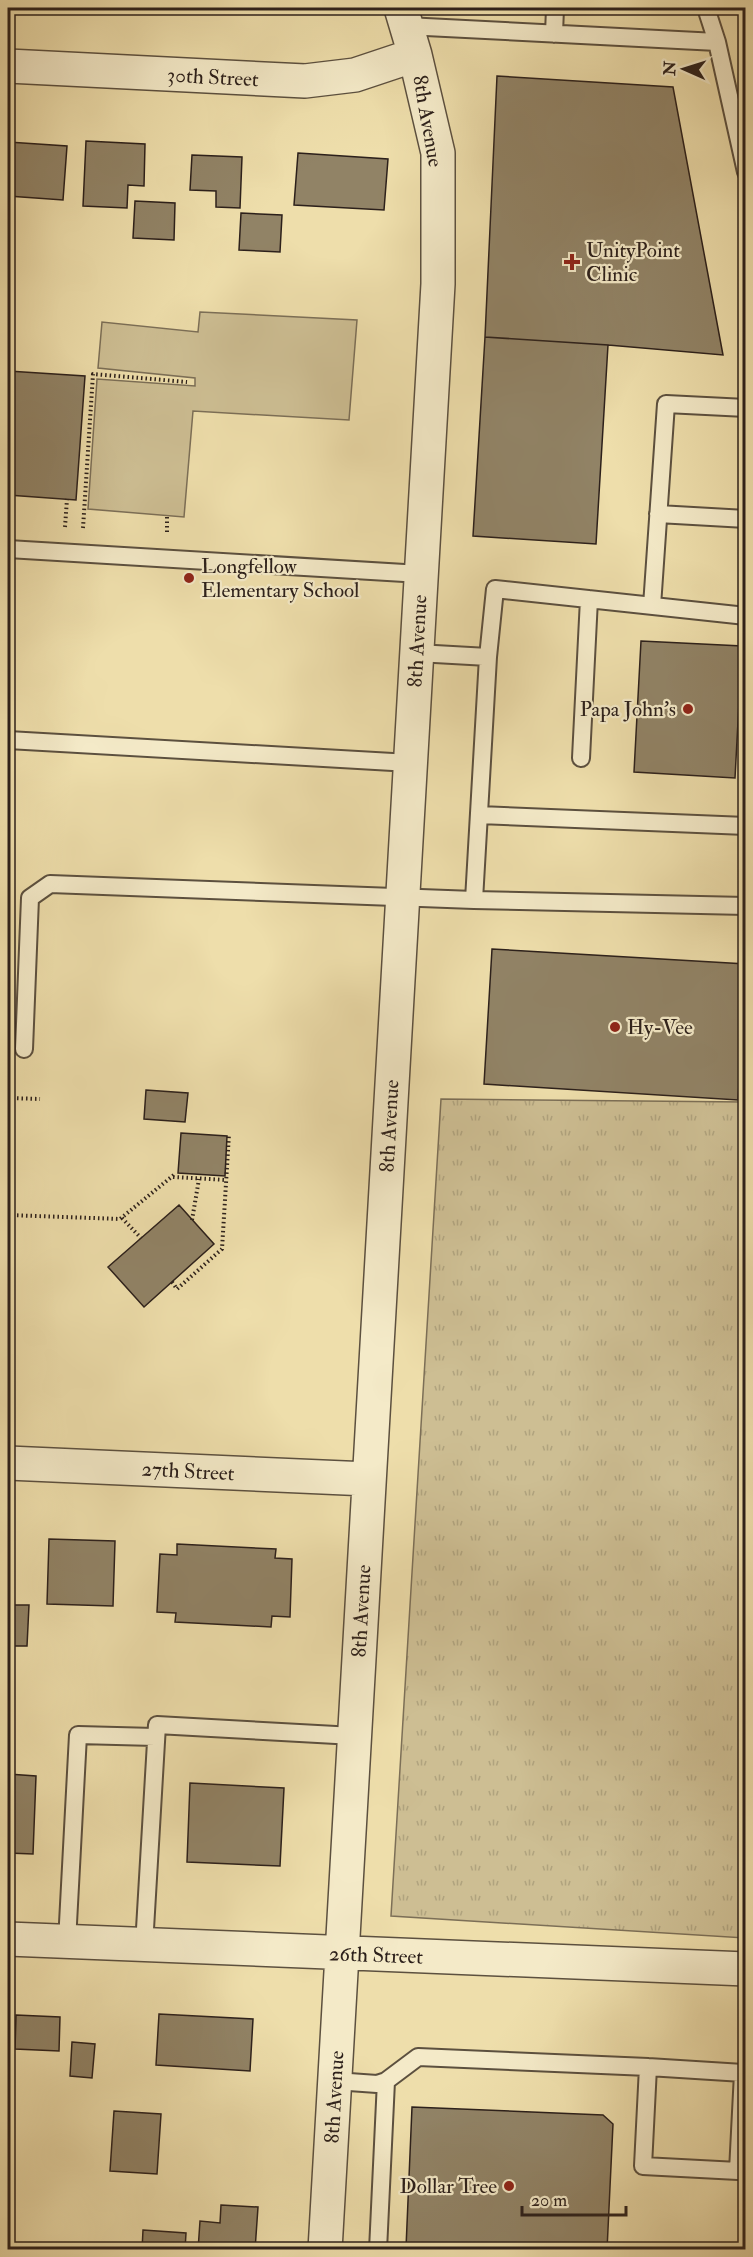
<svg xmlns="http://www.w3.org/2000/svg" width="753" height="2257" viewBox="0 0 753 2257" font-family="'IM FELL Double Pica',serif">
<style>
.grass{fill:url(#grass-tufts);stroke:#7c6f57;stroke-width:1.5}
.park{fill:#cdbe93;stroke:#7c6f57;stroke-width:1.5}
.building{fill:#918366;stroke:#2c201b;stroke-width:1.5}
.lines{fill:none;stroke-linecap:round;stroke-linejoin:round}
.service-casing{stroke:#5c503f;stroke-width:20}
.minor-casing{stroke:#5c503f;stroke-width:36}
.path{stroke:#2c201b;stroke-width:4;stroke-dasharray:1.5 3;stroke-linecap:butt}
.service{stroke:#f4eac8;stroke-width:16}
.minor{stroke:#f4eac8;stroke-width:33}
.poi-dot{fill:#8f2418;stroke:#f4eac8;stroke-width:2}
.labels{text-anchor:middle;stroke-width:4.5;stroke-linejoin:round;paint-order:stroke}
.street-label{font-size:21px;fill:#2c201b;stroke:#f4eac8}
.poi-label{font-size:21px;fill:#2c201b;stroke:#f4eac8;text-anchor:start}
</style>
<defs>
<pattern id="grass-tufts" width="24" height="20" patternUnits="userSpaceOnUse" patternTransform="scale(1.5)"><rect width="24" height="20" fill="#cdbe93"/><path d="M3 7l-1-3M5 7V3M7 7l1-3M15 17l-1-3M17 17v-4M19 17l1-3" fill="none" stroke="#b0a37e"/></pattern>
</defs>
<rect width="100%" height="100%" fill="#eedeab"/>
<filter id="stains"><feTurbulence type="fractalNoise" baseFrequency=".00333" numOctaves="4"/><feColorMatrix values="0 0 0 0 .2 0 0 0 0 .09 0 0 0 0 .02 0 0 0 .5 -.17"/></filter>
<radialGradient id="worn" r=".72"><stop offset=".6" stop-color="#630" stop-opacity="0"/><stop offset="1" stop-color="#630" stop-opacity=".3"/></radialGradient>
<path class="grass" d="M 441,1099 L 745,1102 L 745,1938 L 391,1916 Z"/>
<path class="park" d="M 200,312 L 357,320 L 349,420 L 193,411 L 184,517 L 88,509 L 97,379 L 195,386 L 195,378 L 98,368 L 102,322 L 198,332 Z"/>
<path class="building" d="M 497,76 L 673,87 L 723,355 L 608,345 L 485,337 Z
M 86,141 L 145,144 L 144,186 L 128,185 L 127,208 L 83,206 Z
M 8,142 L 67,146 L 63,200 L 8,196 Z
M 298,153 L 388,159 L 384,210 L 294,205 Z
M 192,155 L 242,157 L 240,208 L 216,207 L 216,191 L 190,190 Z
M 135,201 L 175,203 L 174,240 L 133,238 Z
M 241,213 L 282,215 L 280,252 L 239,250 Z
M 485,337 L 608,345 L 596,544 L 473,536 Z
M 8,371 L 85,376 L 76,500 L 8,495 Z
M 641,641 L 742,646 L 735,778 L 634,772 Z
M 492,949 L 746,964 L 738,1100 L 484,1084 Z
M 146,1090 L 188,1093 L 185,1122 L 144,1119 Z
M 181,1133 L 227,1136 L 225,1176 L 178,1173 Z
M 179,1205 L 214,1244 L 144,1307 L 108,1267 Z
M 49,1539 L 115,1541 L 113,1606 L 47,1604 Z
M 177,1544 L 276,1549 L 275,1558 L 292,1559 L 290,1617 L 272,1616 L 271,1627 L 175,1622 L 176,1613 L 157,1612 L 160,1554 L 177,1555 Z
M 8,1605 L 29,1605 L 27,1646 L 8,1646 Z
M 8,1774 L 36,1776 L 33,1854 L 8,1853 Z
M 190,1783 L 284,1788 L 280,1866 L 187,1862 Z
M 159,2014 L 253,2019 L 250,2071 L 156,2065 Z
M 16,2015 L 60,2017 L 59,2051 L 15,2049 Z
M 72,2042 L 95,2044 L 92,2078 L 70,2076 Z
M 412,2107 L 603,2115 L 613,2124 L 607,2250 L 406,2248 Z
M 114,2111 L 161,2114 L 157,2174 L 110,2171 Z
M 221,2205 L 258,2207 L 255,2250 L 198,2250 L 200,2221 L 220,2223 Z
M 143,2230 L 186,2233 L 185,2250 L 142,2250 Z"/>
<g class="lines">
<defs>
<path id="service" d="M 706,8 L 717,42
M 406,26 L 717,42 L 746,172
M 554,34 L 555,8
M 658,514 L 746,519
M 8,549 L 421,574
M 652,606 L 666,404 L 746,408
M 417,653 L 488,657 L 495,589 L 746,616
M 8,740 L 410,763
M 581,758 L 589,599
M 479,815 L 746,826
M 474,900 L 488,657
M 24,1049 L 30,898 L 50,884 L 474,900 L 746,906
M 67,1942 L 78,1735 L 155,1737
M 144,1946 L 157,1725 L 354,1736
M 335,2081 L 377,2084 L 386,2081 L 418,2057 L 648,2067 L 743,2073 L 738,2171 L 643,2166 L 648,2067
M 378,2250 L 386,2081"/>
<path id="minor" d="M 8,66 L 305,81 L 355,75 L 415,55
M 8,1463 L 368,1479
M 8,1939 L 746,1969
M 325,2250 L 438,284 L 438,153 L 415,55 L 401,8"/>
</defs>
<use href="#service" class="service-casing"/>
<use href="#minor" class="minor-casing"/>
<path class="path" d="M 167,517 L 167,534
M 65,527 L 67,499
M 83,528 L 93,374 L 187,382
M 8,1098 L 40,1099
M 173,1177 L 226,1180
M 8,1215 L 120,1219 L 175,1174
M 122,1218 L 141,1238
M 192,1220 L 199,1179
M 172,1282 L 177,1289 L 222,1249 L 229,1134"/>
<use href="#service" class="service"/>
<use href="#minor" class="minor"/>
</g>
<g class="poi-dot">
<path d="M569 253h6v6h6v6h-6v6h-6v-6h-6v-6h6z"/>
<circle cx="189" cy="578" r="6"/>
<circle cx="688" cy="709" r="6"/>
<circle cx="615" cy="1027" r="6"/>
<circle cx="509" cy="2186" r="6"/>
</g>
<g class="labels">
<g class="street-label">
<text transform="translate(213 77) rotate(3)" y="7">30th Street</text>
<text transform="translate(428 121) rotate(80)" y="7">8th Avenue</text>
<text transform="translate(417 641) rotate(-87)" y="7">8th Avenue</text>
<text transform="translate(389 1126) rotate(-87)" y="7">8th Avenue</text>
<text transform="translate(188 1471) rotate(3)" y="7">27th Street</text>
<text transform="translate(361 1611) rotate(-87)" y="7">8th Avenue</text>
<text transform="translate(376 1955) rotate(2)" y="7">26th Street</text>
<text transform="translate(334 2097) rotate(-87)" y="7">8th Avenue</text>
</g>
<g class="poi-label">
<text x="586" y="257">UnityPoint<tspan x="586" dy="24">Clinic</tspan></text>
<text x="201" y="573">Longfellow<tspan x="201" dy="24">Elementary School</tspan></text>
<text x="676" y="716" text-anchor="end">Papa John's</text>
<text x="627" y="1034">Hy-Vee</text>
<text x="497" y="2193" text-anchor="end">Dollar Tree</text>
</g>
</g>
<rect width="753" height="2257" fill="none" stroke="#eedeab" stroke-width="30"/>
<rect x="9" y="9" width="735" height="2239" fill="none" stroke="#2c201b" stroke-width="3"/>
<rect x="15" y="15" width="723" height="2227" fill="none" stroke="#2c201b" stroke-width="1.5"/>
<g transform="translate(684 69) rotate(273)" stroke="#f4eac8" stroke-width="4.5" paint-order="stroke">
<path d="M0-4.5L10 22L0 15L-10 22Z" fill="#2c201b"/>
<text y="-9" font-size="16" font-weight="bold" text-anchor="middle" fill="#2c201b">N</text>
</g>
<path d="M522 2206v9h104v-9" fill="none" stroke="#2c201b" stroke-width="3"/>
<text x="531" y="2206" font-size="18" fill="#2c201b" stroke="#f4eac8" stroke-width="4.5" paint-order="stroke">20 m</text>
<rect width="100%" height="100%" filter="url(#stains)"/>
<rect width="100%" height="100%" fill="url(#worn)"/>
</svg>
